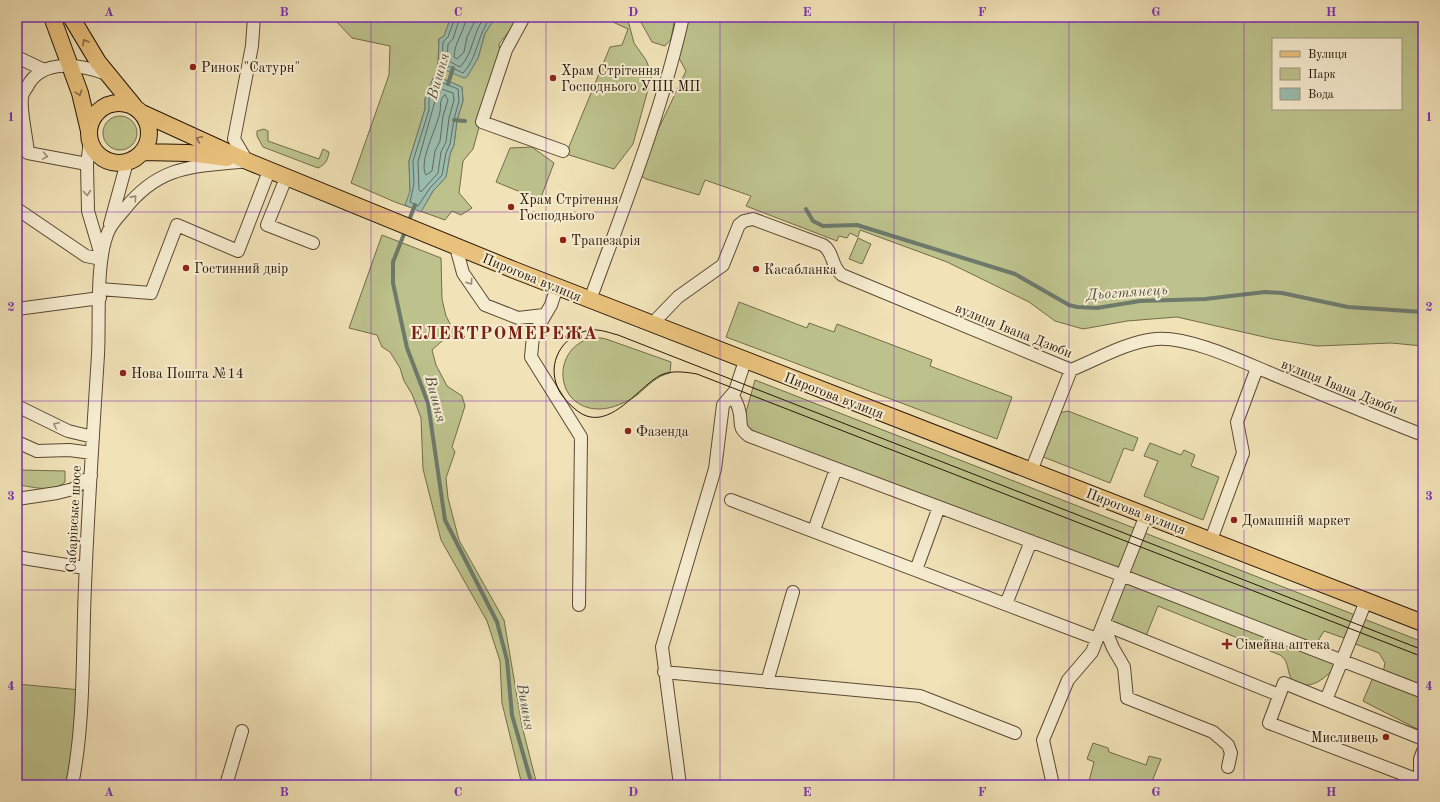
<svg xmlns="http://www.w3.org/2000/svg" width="1440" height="802" viewBox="0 0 1440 802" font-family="'Old Standard TT',serif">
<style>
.green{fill:#bdc28c;stroke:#726c4a;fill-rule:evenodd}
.water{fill:#9bbdb0;stroke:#6d7a6c}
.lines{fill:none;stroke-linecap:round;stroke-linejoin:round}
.shore{stroke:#616a5c;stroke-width:1}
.stream{stroke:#6d7a6c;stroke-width:4}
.minor-casing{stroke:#5a4933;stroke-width:14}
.major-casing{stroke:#271607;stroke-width:18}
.minor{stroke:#f6ecd0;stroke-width:12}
.major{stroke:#e8c17c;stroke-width:16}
.tram{stroke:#271607;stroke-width:1}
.oneway{stroke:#886c42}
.oneway2{stroke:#998c76}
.grid{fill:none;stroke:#7b2cbf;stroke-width:1;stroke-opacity:0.55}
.poi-dot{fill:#8f2418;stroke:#f6ecd0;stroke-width:1.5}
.labels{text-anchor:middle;stroke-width:4;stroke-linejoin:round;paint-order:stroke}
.poi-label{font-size:14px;fill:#271607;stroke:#f6ecd0;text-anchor:start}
.street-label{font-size:14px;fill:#271607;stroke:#f6ecd0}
.water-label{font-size:15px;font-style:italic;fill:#505042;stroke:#f6ecd0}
.district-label{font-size:18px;font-weight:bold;letter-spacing:1px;fill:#7a1f14;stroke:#f6ecd0}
.neatline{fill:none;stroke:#7b2cbf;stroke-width:1.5}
.grid-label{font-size:13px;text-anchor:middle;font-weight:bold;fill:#7b2cbf}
</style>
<rect width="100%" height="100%" fill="#f1e2b7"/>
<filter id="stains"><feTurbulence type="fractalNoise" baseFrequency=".005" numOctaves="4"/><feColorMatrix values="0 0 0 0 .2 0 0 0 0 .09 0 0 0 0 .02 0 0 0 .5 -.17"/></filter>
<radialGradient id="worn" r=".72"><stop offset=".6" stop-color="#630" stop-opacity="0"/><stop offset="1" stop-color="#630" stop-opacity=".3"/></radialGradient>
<path class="green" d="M 328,17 L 451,17 L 444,36 L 439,39 L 438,66 L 467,76 L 478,58 L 485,33 L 496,17 L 516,17 L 515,24 L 499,44 L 500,52 L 473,149 L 463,161 L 459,193 L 472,208 L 461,215 L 452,211 L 445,220 L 395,202 L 351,183 L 389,75 L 390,46 L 352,38 L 334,19 ZM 436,76 L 462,87 L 463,101 L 457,120 L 454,145 L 450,154 L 446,177 L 433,191 L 421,211 L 410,191 L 409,161 L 425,109 L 425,99 Z
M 602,17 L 625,17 L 629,24 L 634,43 L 646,60 L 652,75 L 633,144 L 614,169 L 566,154 L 610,47 L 622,45 L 628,29 Z
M 638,17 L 675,17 L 671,39 L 665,46 L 652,42 Z
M 689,17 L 1423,17 L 1423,346 L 1391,343 L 1317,346 L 1273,339 L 1177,317 L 1127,321 L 1083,329 L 1055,321 L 1029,302 L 947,262 L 860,230 L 858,237 L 850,233 L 847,238 L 839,236 L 837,241 L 746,206 L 751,196 L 705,180 L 699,195 L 646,179 L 641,176 L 647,153 L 686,71 L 679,58 ZM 1273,39 L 1401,39 L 1401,109 L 1273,109 Z
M103 133a17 17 0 1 1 34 0a17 17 0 1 1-34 0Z
M 264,129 L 268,131 L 268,141 L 319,159 L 323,149 L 329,152 C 328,160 325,165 318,168 L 263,147 L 257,136 L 257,131 Z
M 532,147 L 554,163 L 540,200 L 496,182 L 510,148 Z
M 382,235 L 441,258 L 442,299 L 446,316 L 456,335 L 442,341 L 432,350 L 436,365 L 447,386 L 462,396 L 465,406 L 452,447 L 455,452 L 446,478 L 448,498 L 459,540 L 504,620 L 522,726 L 537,785 L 522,785 L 502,703 L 500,661 L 487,621 L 441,540 L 423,469 L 421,418 L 412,394 L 404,381 L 400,368 L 390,352 L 382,347 L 377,335 L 349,328 Z
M 858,238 L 871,244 L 862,264 L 849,259 Z
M 739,302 L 807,328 L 809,323 L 834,332 L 837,324 L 932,360 L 930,366 L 1012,397 L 997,439 L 726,337 Z
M 595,337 L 606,339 L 671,362 L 670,373 C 656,376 648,386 637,395 C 628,402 611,409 600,409 C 554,410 549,346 595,337 Z
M 755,380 L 1134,528 L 1122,573 L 1145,533 L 1355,615 L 1344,638 L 1324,631 L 1315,646 L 1342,660 C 1331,671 1317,690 1299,684 C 1295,683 1292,680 1290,676 C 1287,668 1288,660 1280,655 L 1158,606 L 1144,641 L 1103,624 L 1121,575 L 749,436 L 743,423 Z
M 1068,411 L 1138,438 L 1133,451 L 1124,448 L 1110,483 L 1038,455 L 1054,414 Z
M 1150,443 L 1181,455 L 1184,450 L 1195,455 L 1191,466 L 1219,477 L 1203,520 L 1144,496 L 1158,461 L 1144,456 Z
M 17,469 L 20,470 L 65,471 L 65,482 C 53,493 33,487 19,485 L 17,484 Z
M 1364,619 L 1423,642 L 1423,691 L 1383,673 L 1385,663 L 1379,653 L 1353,643 Z
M 1374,675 L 1423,695 L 1423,732 L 1363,701 Z
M 17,684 L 81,690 L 72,785 L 17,785 Z
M 1093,743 L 1108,748 L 1109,752 L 1146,765 L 1149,756 L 1161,759 L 1151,784 L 1088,785 L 1094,762 L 1087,759 Z"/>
<path class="water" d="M 451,17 L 496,17 L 485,33 L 478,58 L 467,77 L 464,78 L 438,67 L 439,39 L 444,36 Z
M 436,76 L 462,87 L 463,101 L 457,120 L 454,145 L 450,154 L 446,177 L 433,191 L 421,212 L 405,205 L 410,191 L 409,161 L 425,109 L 425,99 L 433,78 Z"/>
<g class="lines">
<path class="shore" d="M 455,17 L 448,37 L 443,42 L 442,63 L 463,73 C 478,58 477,34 491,17
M 460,17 L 453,39 L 448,44 L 447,60 L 460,67 C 474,53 472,32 485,17
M 466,17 C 465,31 454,43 454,57 L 457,59 L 464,52 L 467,37 L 477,17
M 438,81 L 458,89 L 459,101 L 454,119 L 450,144 L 446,153 L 442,175 L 430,188 L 418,206 L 410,202 L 414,184 L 413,161 L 429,110 L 429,99 Z
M 439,88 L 453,93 L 454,100 L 449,118 L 446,142 L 441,152 L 438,173 L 421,192 L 419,190 L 418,162 Z
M 445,95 L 448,100 L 443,116 L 440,141 L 435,151 L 432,171 L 426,175 C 418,162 437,128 440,112 C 441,106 439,99 445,95 Z"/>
<path class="stream" d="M 448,84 L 453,68
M 454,120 L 465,121
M 806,209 L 813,221 L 823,226 L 857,225 L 1015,274 L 1069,305 L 1077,307 L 1097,308 L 1140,301 L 1205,299 L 1265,292 L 1282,293 L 1348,307 L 1423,312
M 408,223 L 415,205
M 406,229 L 393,262 L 393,283 L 407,348 L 428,403 L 445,520 L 497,622 L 507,660 L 512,715 L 532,785"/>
<defs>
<path id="minor" d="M 524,17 L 506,50 L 482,122 L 563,151
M 17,57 L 44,70
M 90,141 L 87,164 L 88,211 L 101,255
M 87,164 L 28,153 C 27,139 20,110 22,98 C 22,94 25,90 27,87 C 42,57 82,65 107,74
M 286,178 L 267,225 L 313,243
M 17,209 L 86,256 L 101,259
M 110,224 L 127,162
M 456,247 L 463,273 L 485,305 L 518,318 L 544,315
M 557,287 L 551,305 L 533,336 L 531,357 L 581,437 L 579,605
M 100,289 L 151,293 L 177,225 L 238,251 L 269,171
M 590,300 C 624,207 661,114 683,17
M 17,309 L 100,298
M 652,324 L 678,297 L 723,265 L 739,225 L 744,221 L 753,219 L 823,245 C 834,252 831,267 842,275 L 1071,370 C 1098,359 1126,342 1156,339 C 1190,336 1245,363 1277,376 C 1326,396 1374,416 1423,435
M 733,395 C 735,400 738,405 739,410 C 743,423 736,426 749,436 L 1121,575 L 1423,692
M 17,406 L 68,431 L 93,437
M 17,442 L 37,451 L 69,450 L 92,453
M 1031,471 L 1071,370
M 17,499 L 57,493 L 73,489 L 91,476
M 731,500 L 1097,639
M 814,530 L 836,469
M 1211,540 L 1243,453 L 1237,422 L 1257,368
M 17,557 L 85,568
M 916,570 L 939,507
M 1366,601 L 1326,700 L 1423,739
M 1006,604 L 1031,541
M 1103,624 L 1113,648 L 1124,667 L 1127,698 L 1213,732 L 1228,745 L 1231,753 L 1228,767
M 1103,624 L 1279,695
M 664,672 L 920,696 L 1015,733
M 767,682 L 793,592
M 1326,700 L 1284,683 L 1269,723 L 1421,781
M 72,785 C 85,721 82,652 85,586 C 88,509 93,432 98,355 C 100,321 95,259 109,230 C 112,223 119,216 124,210 C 160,164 194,167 247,161 L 234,139 L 252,46 L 254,17
M 226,785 L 242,731
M 680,785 L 662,647 L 715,469 L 723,405 L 735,391 L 745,361
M 1053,785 L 1043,740 L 1068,680 L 1092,652 L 1146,515
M 1420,785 L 1420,759 L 1423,751"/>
<path id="major" d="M 52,17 L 80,93 L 89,131
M 71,17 L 98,62 L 134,106
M89 133a30 30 0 1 1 60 0a30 30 0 1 1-60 0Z
M 142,113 L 247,161 L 514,270 L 1423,623
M 143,152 L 188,153 L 227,158"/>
</defs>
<use href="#minor" class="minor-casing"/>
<use href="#major" class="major-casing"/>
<use href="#minor" class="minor"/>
<use href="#major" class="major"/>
<path class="tram" d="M 1423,650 L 618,335 C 610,333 600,329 591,330 C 566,333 548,358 556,383 C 559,394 567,402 575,409 C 607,437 637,387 661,375 C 672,370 685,372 697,374 L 1423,657"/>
</g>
<defs><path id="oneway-chevron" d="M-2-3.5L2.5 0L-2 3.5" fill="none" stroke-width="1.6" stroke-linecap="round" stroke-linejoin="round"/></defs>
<g class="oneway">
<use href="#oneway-chevron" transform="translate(85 42) rotate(-121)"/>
<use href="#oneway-chevron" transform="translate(79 93) rotate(72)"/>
<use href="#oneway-chevron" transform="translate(199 139) rotate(-155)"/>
</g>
<g class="oneway2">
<use href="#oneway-chevron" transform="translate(45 156) rotate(10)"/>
<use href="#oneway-chevron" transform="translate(87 193) rotate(86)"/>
<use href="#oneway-chevron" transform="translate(134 198) rotate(-48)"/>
<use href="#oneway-chevron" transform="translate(470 282) rotate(55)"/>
<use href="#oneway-chevron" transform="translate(56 425) rotate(-154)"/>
</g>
<path class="grid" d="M 196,17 L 196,785M 371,17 L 371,785M 546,17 L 546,785M 720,17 L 720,785M 894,17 L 894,785M 1069,17 L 1069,785M 1244,17 L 1244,785M 17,212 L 1423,212M 17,401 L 1423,401M 17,590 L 1423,590"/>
<g class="poi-dot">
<circle cx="193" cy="67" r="4"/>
<circle cx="553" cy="78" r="4"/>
<circle cx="511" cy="207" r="4"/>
<circle cx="563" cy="240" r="4"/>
<circle cx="186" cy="268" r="4"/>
<circle cx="756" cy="269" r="4"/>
<circle cx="123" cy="373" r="4"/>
<circle cx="628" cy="431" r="4"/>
<circle cx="1234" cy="520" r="4"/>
<path d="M1225 638h4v4h4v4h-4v4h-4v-4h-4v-4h4z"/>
<circle cx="1386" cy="737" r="4"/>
</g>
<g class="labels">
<g class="poi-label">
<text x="201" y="72">Ринок "Сатурн"</text>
<text x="561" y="75">Храм Стрітення<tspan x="561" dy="16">Господнього УПЦ МП</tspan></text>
<text x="519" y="204">Храм Стрітення<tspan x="519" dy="16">Господнього</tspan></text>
<text x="571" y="245">Трапезарія</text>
<text x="194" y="273">Гостинний двір</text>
<text x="764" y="274">Касабланка</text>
<text x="131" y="378">Нова Пошта №14</text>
<text x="636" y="436">Фазенда</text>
<text x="1242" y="525">Домашній маркет</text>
<text x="1235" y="649">Сімейна аптека</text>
<text x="1378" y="742" text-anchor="end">Мисливець</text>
</g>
<g class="street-label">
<text transform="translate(532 277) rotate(22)" y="5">Пирогова вулиця</text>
<text transform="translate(1014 330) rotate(22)" y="5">вулиця Івана Дзюби</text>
<text transform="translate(1340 386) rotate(22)" y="5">вулиця Івана Дзюби</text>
<text transform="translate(834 395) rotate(21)" y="5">Пирогова вулиця</text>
<text transform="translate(1136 511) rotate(21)" y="5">Пирогова вулиця</text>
<text transform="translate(73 519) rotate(-87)" y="5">Сабарівське шосе</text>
</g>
<g class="water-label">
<text transform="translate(438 76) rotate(-74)" y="5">Вишня</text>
<text transform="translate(1127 292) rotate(-4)" y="5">Дьогтянець</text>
<text transform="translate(436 399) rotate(75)" y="5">Вишня</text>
<text transform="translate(526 707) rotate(80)" y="5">Вишня</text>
</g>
<g class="district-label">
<text x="504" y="339">ЕЛЕКТРОМЕРЕЖА</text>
</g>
</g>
<rect width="1440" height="802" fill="none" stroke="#f1e2b7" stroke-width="44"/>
<rect x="1272" y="38" width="130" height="72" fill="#f6ecd0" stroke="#a39680"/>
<rect x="1280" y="51" width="20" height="6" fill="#e8c17c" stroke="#a39680"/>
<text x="1308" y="58" font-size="12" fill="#271607">Вулиця</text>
<rect x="1280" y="68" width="20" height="12" fill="#bdc28c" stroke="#a39680"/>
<text x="1308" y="78" font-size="12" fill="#271607">Парк</text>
<rect x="1280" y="88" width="20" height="12" fill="#9bbdb0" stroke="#a39680"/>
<text x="1308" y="98" font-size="12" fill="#271607">Вода</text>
<rect x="22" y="22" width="1396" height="758" class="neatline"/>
<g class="grid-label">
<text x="109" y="16">A</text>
<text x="284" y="16">B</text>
<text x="458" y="16">C</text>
<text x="633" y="16">D</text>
<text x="807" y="16">E</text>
<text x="982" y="16">F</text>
<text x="1156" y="16">G</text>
<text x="1331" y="16">H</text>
<text x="11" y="121">1</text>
<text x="1429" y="121">1</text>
<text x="11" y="311">2</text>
<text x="1429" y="311">2</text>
<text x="11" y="500">3</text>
<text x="1429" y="500">3</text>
<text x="11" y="690">4</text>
<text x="1429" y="690">4</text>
<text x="109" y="796">A</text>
<text x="284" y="796">B</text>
<text x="458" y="796">C</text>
<text x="633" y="796">D</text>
<text x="807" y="796">E</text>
<text x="982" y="796">F</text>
<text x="1156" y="796">G</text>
<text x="1331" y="796">H</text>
</g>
<rect width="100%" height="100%" filter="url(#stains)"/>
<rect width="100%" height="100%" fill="url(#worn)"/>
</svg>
